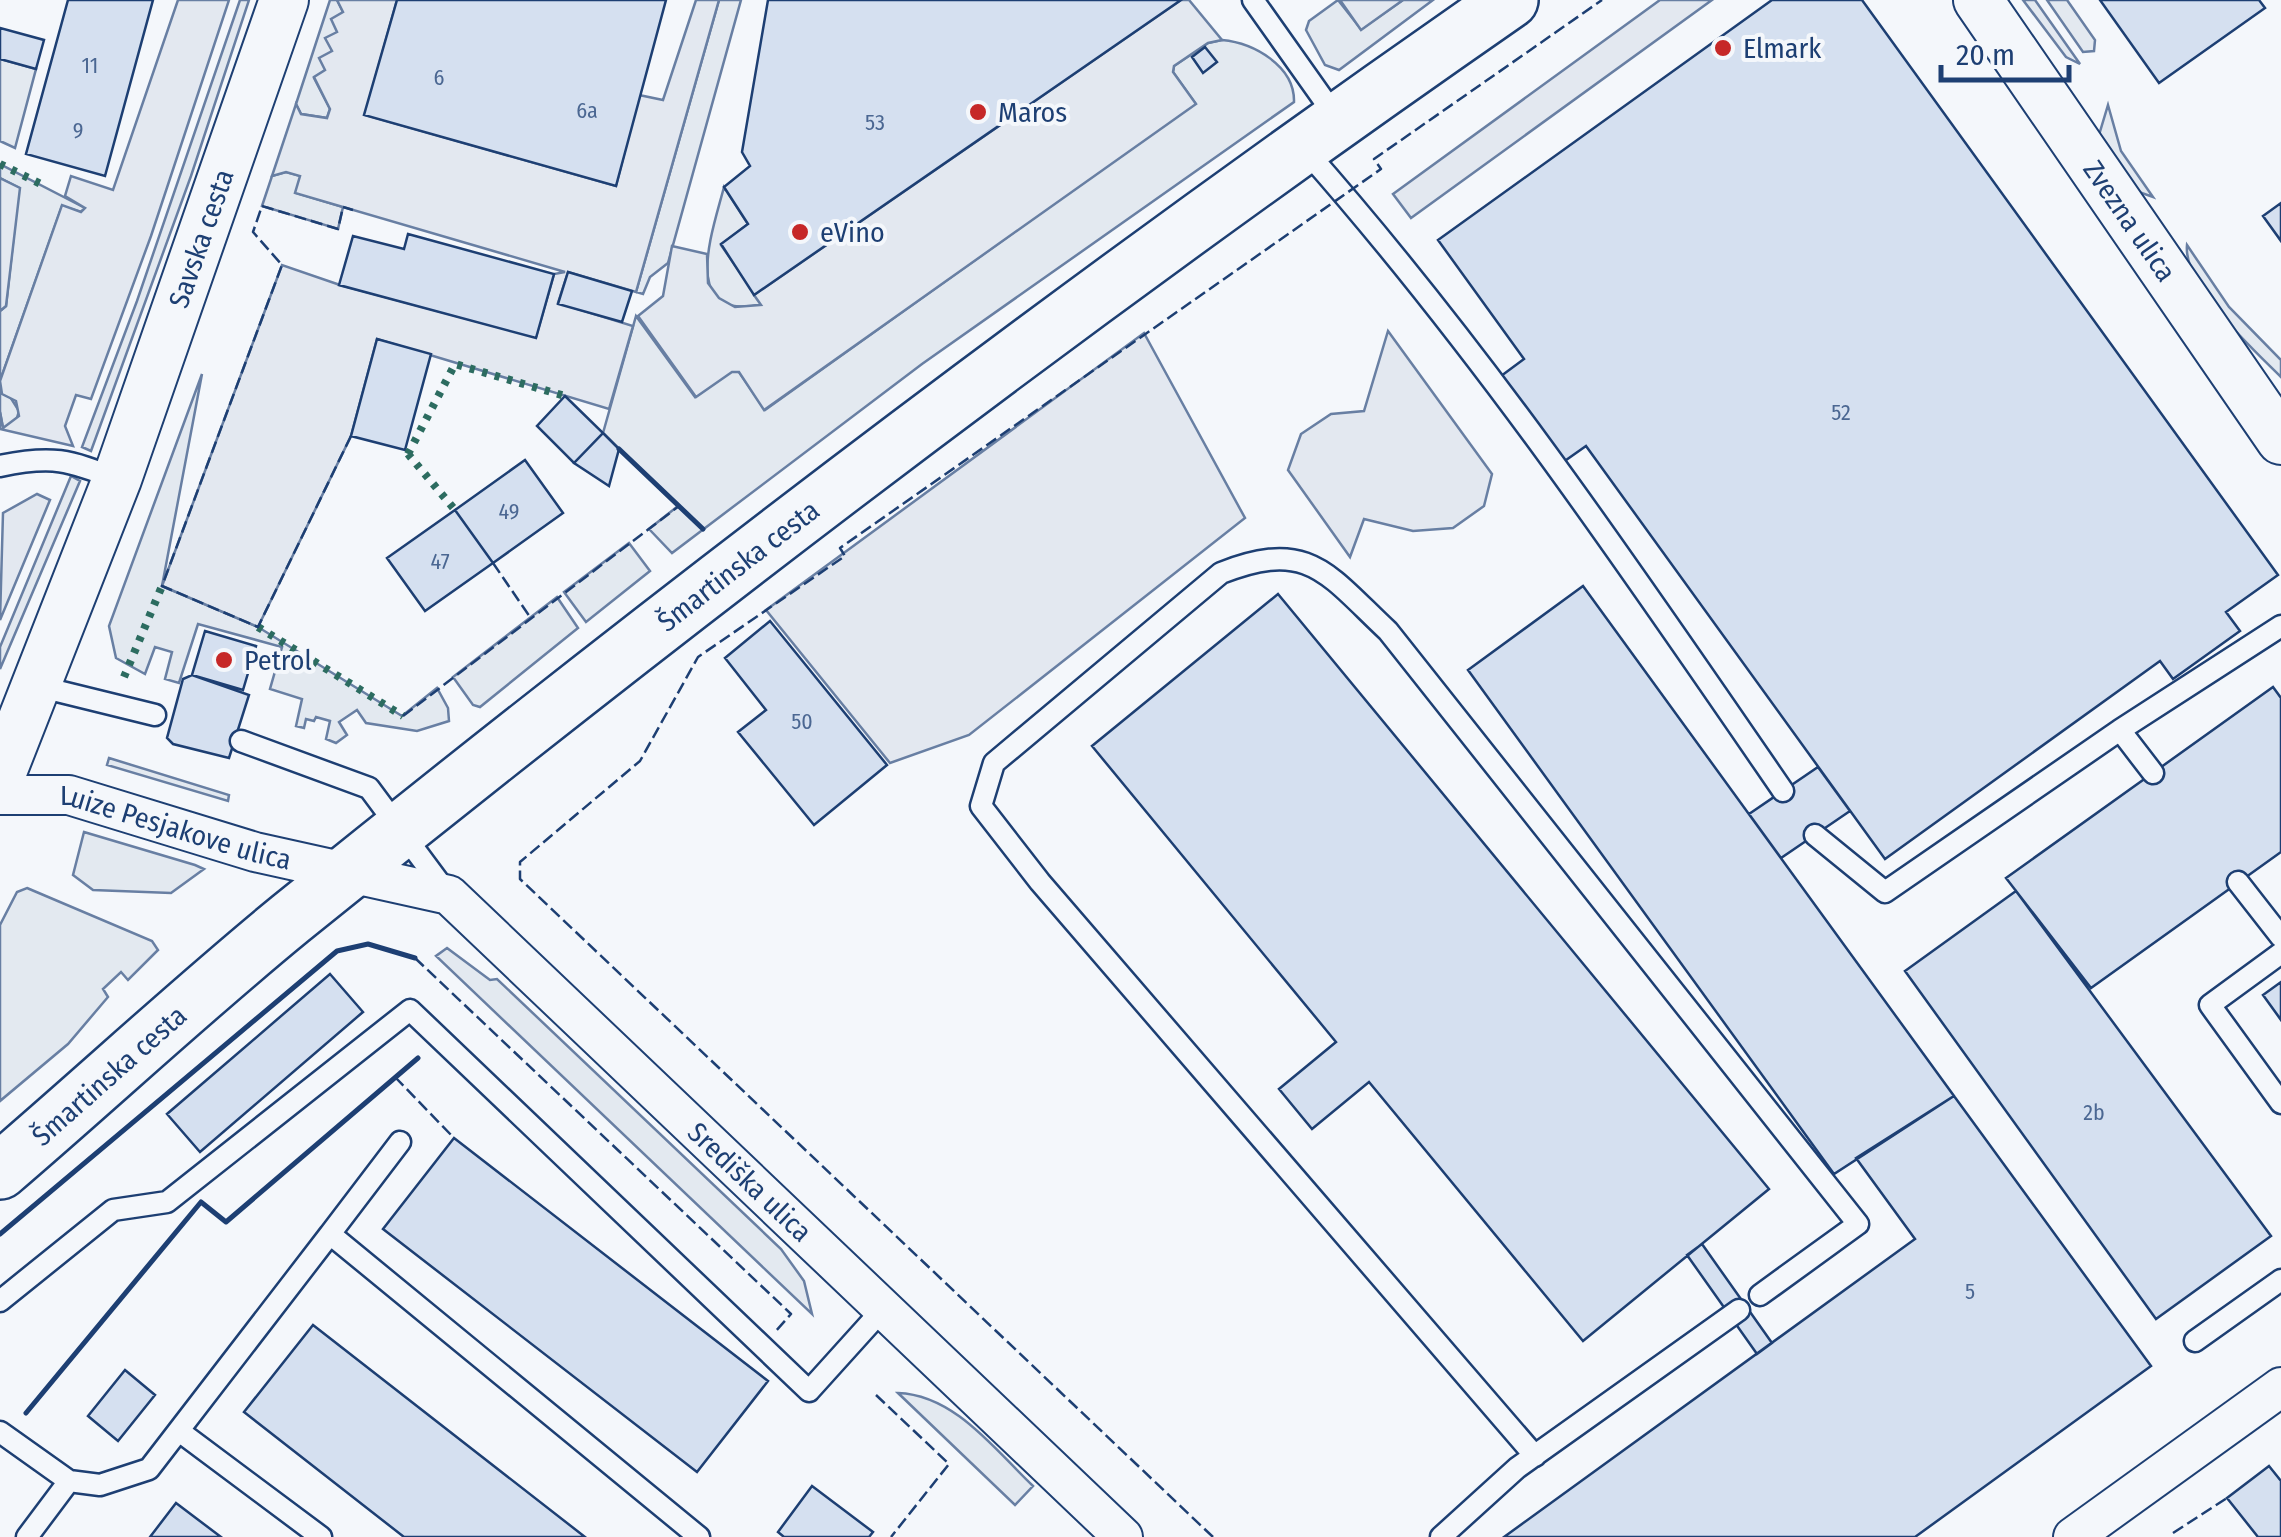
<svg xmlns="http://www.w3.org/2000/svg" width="2281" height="1537" viewBox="0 0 2281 1537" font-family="'Fira Sans Condensed',sans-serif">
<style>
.green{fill:#e3e9f0;stroke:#687fa3;stroke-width:2.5}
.parking{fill:#e3e8f0;stroke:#687fa3;stroke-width:2.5}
.building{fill:#d5e0f0;stroke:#1d3f73;stroke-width:2.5}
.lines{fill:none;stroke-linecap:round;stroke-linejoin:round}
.service-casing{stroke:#1d3f73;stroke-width:25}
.minor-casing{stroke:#1d3f73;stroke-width:42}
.tertiary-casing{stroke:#1d3f73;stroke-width:52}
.primary-casing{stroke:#1d3f73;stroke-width:60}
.service{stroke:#f4f7fb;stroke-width:20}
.minor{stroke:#f4f7fb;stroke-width:38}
.tertiary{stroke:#f4f7fb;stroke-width:48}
.primary{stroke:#f4f7fb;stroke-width:55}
.hedge{stroke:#2c6c60;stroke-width:8;stroke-dasharray:5 8;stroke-linecap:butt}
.fence{stroke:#1d3f73;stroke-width:2.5;stroke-dasharray:12 5;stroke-linecap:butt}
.wall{stroke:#1d3f73;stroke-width:5}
.poi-dot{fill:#c62828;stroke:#f4f7fb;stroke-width:4}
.labels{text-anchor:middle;stroke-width:8;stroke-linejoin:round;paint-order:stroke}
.number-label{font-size:22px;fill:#4b6792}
.poi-label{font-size:28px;fill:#1d3f73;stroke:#f4f7fb;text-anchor:start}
.street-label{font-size:28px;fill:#1d3f73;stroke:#f4f7fb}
</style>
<rect width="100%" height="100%" fill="#f4f7fb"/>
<path class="green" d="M 240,0 L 249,0 L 191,176 L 91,451 L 82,447 L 137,301 Z
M 330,0 L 337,0 L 343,12 L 326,70 L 314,78 L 330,109 L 327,118 L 301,114 L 296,104 Z
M 719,0 L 741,0 L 668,263 L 650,277 L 643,294 L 636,292 Z
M 1338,0 L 1361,29 L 1403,0 L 1433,0 L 1339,70 L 1325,65 L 1306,30 L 1309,21 Z
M 2023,0 L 2035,0 L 2080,64 L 2066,57 Z
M 2047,0 L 2067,0 L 2095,40 L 2094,51 L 2083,52 Z
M 1222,40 C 1254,43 1295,66 1294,102 L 922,364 L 672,553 L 649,529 L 678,506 L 603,433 L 636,316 L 695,397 L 732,371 L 739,372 L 765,410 L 1195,103 L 1173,72 L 1174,66 L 1208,43 Z
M 0,59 L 36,69 L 15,148 L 0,141 Z
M 2108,105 L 2121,151 L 2153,197 L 2136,191 L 2099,135 Z
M 0,164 L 85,208 L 81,212 L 62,206 L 0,381 L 19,411 L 16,421 L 3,428 L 0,412 L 0,311 L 6,306 L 19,188 L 0,178 Z
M 286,172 L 301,176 L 296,193 L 343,207 L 338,229 L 262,206 L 272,176 Z
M 724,187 L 748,224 L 721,245 L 762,304 C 678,323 713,230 724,187 Z
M 2187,245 L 2229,307 L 2281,360 L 2281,377 C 2253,349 2183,286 2187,245 Z
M 202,374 L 162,586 L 258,627 L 402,716 L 437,688 L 448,708 L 449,721 L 417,731 L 366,723 L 357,710 L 339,722 L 347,735 L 336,743 L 326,739 L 330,721 L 316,717 L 314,721 L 306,719 L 304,728 L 296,726 L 302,699 L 270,689 L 282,647 L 198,624 L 179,683 L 165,679 L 172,652 L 155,647 L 145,674 L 116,658 L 109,626 Z
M 71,476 L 80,481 L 0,669 L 0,647 Z
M 629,543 L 650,571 L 586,622 L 564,592 Z
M 557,597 L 578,628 L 480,707 L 473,705 L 453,677 Z
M 109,758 L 229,795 L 228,801 L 107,765 Z
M 84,832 L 195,865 L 204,869 L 171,893 L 93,890 L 73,875 Z
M 27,888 L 152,941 L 158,950 L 128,980 L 121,972 L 103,989 L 108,997 L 68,1044 L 0,1101 L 0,925 L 17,892 Z
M 447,948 L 490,980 L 497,979 L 781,1249 L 804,1281 L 812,1314 L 436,956 Z
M 898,1393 C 955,1395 995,1450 1033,1486 L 1015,1505 Z"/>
<path class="parking" d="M 178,0 L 229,0 L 151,236 L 91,399 L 76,395 L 65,426 L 73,446 L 0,429 L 0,412 L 3,428 L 19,416 L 16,401 L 2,394 L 0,381 L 62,205 L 81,212 L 85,208 L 65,196 L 71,176 L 113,190 Z
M 337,0 L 397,0 L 365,115 L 616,186 L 639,95 L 663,100 L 696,0 L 719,0 L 636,292 L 568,272 L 558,303 L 633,326 L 609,409 L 377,339 L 351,436 L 258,627 L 162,586 L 282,265 L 340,285 L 536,337 L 554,274 L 565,272 L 295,193 L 300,176 L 286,172 L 272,176 L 296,104 L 301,114 L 327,118 L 330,109 L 314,77 L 325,70 L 319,58 L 332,51 L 325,38 L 337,32 L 331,19 L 343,12 Z
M 1181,0 L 1189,0 L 1222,40 L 1208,43 L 1174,66 L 1173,72 L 1196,104 L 764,410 L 739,372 L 732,372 L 696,397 L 638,316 L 663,296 L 672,246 L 707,254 L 708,283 L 719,298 L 735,307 L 761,305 L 754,295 Z
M 1340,0 L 1403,0 L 1361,30 Z
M 1660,0 L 1712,0 L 1411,218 L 1393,194 Z
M 0,178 L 20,188 L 6,306 L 0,311 Z
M 1388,331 L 1492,474 L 1484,506 L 1453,528 L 1413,531 L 1364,519 L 1350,557 L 1288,470 L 1301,434 L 1331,414 L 1364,411 Z
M 1144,333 L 1245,518 L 969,735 L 890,763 L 766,610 Z
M 37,494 L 50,500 L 0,620 L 3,513 Z"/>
<path class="building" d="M 68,0 L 153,0 L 105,176 L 26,154 Z
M 397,0 L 666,0 L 616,186 L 364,115 Z
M 768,0 L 1181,0 L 754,295 L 721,244 L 748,224 L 724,187 L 750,166 L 742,152 Z
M 1772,0 L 1862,0 L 2278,575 L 2226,612 L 2240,631 L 2173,679 L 2160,661 L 1885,859 L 1586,446 L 1559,465 L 1497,379 L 1524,359 L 1438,240 Z
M 2100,0 L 2259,0 L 2265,8 L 2159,83 Z
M 0,28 L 44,40 L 36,69 L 0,59 Z
M 1205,47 L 1217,62 L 1203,73 L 1192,57 Z
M 2281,203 L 2281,241 L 2263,216 Z
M 408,234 L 554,274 L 536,338 L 339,285 L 353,236 L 404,249 Z
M 568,272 L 632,291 L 622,322 L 558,304 Z
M 377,339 L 431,354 L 405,450 L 351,436 Z
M 565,396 L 603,433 L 574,463 L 537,426 Z
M 603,433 L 619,449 L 609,486 L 574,463 Z
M 525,460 L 563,513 L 493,563 L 455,510 Z
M 455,510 L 493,563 L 425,611 L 387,558 Z
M 1583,586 L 1954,1096 L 1834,1174 L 1468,670 Z
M 1278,594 L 1769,1189 L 1583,1341 L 1369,1082 L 1312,1129 L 1279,1089 L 1336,1042 L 1092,746 Z
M 770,621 L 887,765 L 814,825 L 738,732 L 766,710 L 725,658 Z
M 205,631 L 256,646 L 243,690 L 192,675 Z
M 192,675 L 249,695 L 229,758 L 173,744 L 167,738 L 183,679 Z
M 2273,687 L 2281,698 L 2281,852 L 2091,988 L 2006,878 Z
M 1818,767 L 1850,811 L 1781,858 L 1749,814 Z
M 2016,891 L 2271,1236 L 2156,1319 L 1905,971 Z
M 330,974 L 363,1012 L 200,1152 L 167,1114 Z
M 2281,982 L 2281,1020 L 2263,995 Z
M 1954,1096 L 2151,1366 L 1915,1537 L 1504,1537 L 1915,1239 L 1856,1158 Z
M 454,1138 L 768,1381 L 697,1472 L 383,1229 Z
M 1702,1244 L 1772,1343 L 1757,1354 L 1687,1255 Z
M 313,1325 L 585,1537 L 404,1537 L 244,1412 Z
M 125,1370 L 155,1395 L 118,1441 L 88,1416 Z
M 2269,1466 L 2281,1481 L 2281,1537 L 2258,1537 L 2227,1498 Z
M 812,1486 L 873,1532 L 869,1537 L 784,1537 L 778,1532 Z
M 176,1503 L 221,1537 L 150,1537 Z"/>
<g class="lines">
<defs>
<path id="service" d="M 1253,0 L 1338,120
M 1305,150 C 1482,350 1632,571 1783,791
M 0,466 C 52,455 69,460 117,479
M 37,686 L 155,715
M 2120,730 L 2153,773
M 241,741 L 369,788 L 447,893
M 1815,835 L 1885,892 L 2120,730 L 2281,626
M 2238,882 L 2281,937
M 2281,953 L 2210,1005 L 2281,1103
M 330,1234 L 400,1142
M 0,1301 L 113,1210 L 167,1202 L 410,1010 L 809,1391 L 883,1309
M 2195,1341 L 2281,1280
M 179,1431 L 321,1537
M 0,1432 L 69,1481 L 100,1485 L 149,1469 L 330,1234 L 699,1537
M 1535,1456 L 1040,882 L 981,806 L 994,763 L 1221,573 C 1309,538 1327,574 1388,631 L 1858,1224 L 1760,1295
M 27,1537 L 69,1481
M 1441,1537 L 1517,1468 L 1739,1310"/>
<g id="minor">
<path id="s1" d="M 0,795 L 69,795 L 255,852 L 449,895 L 1123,1537"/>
<path d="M 2073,1537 L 2281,1387"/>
</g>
<g id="tertiary">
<path id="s2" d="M 1978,0 L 2281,440"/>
<path id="s3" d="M 0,777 L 117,479 L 284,0"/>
</g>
<g id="primary">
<path id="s4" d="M 0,1171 C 97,1088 191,1000 290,919 C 686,599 1092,290 1510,0"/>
</g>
</defs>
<use href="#service" class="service-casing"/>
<use href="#minor" class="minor-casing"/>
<use href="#tertiary" class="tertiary-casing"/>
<use href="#primary" class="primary-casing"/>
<use href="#service" class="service"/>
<use href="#minor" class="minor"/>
<use href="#tertiary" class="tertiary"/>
<use href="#primary" class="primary"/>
<path class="hedge" d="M 0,164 L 45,186
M 408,454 L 455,364 L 565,396
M 408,454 L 455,510
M 258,627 L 403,716
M 124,677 L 162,586"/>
<path class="fence" d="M 351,436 L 258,627 L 162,586 L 282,265 L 253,232 L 262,206 L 338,229 L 343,207 L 353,210
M 493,563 L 530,617
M 403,716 L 679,506 L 619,449
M 415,958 L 791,1314 L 775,1332
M 395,1077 L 454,1138
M 876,1395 L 949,1464 L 891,1537
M 2173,1533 L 2227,1498
M 1213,1537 L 520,879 L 520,862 L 640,761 L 698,657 L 845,556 L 840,548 L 1381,169 L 1374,159 L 1602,0"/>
<path class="wall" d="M 619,449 L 703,529
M 0,1234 L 337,951 L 368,944 L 415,958
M 26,1413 L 201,1202 L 226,1222 L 418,1058"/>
</g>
<g class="poi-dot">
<circle cx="1723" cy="48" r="10"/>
<circle cx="978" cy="112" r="10"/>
<circle cx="800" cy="232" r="10"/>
<circle cx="224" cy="660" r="10"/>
</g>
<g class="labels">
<g class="number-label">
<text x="90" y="73">11</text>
<text x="439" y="85">6</text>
<text x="587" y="118">6a</text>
<text x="875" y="130">53</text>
<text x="78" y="138">9</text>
<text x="1841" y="420">52</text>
<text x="509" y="519">49</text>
<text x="440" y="569">47</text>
<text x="802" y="729">50</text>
<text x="2094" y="1120">2b</text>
<text x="1970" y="1299">5</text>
</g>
<g class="poi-label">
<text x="1743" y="58">Elmark</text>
<text x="998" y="122">Maros</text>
<text x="820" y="242">eVino</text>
<text x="244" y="670">Petrol</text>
</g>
<g class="street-label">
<text dy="10" stroke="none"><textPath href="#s2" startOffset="268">Zvezna ulica</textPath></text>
<text dy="10" stroke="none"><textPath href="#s3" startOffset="575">Savska cesta</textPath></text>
<text dy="10" stroke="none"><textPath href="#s4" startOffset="955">Šmartinska cesta</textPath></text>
<text dy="10" stroke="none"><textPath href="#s1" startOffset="180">Luize Pesjakove ulica</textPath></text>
<text dy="10" stroke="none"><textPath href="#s4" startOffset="145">Šmartinska cesta</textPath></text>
<text dy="10" stroke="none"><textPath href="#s1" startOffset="878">Središka ulica</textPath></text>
</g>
</g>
<path d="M1941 65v15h128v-15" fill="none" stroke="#1d3f73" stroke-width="5"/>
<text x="1956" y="65" font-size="30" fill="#1d3f73" stroke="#f4f7fb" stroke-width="8" paint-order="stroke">20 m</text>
</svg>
